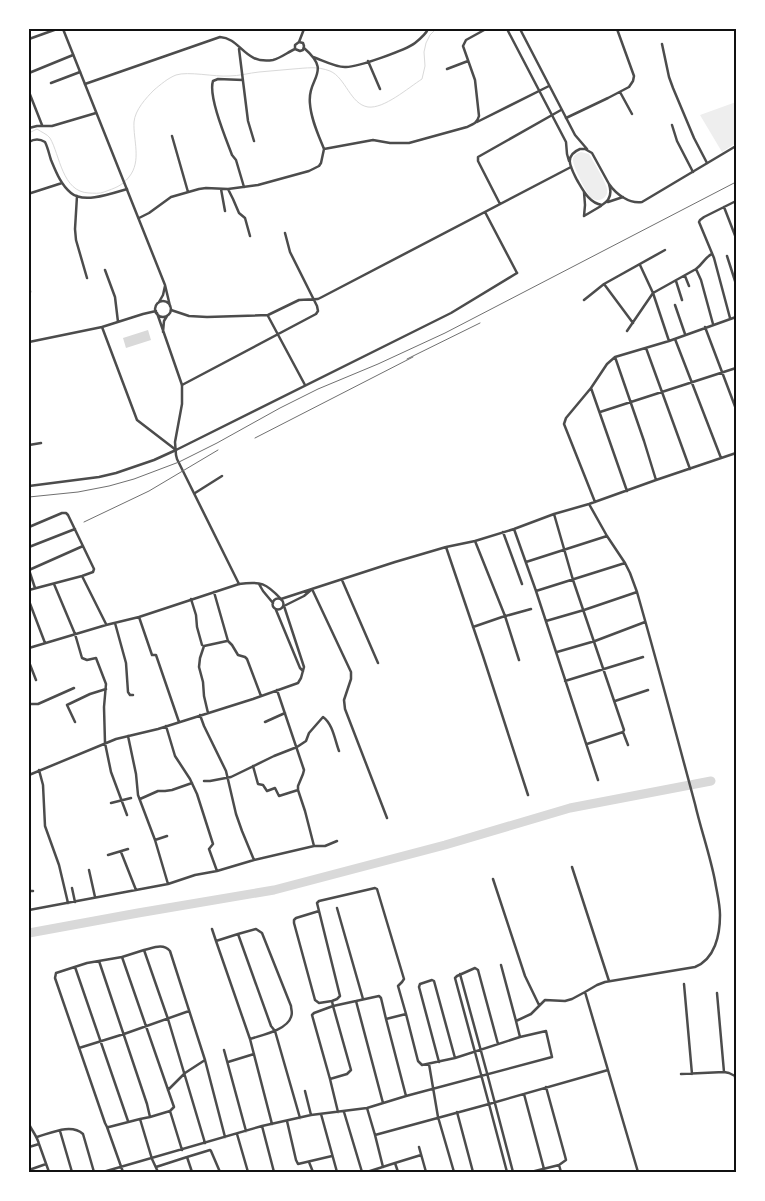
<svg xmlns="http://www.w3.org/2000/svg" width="765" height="1201" viewBox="0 0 765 1201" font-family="Inter,sans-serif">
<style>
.green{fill:#eee}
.water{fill:#d9d9d9}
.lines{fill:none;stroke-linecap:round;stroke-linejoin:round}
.stream{stroke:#d9d9d9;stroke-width:1}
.river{stroke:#d9d9d9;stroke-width:9}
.minor{stroke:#4c4c4c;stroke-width:2.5}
.tertiary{stroke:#4c4c4c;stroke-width:2.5}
.rail{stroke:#707070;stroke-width:1}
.neatline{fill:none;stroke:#111;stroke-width:2}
</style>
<rect width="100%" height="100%" fill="#fff"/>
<path class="green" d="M 736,102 L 736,143 L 722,152 L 700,115 Z
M 581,152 L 589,154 C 593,161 606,182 607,189 C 608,193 606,197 602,199 C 599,201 594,200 591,198 C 587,194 572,165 573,159 C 574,155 577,153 581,152 Z"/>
<path class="water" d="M 148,330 L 151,340 L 126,348 L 123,338 Z"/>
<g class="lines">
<path class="stream" d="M 29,133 L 37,129 C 41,132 47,134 50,138 C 60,155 62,192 89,193 C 94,193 99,194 104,192 C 115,188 122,186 129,177 C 142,161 133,140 134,122 C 135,110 146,98 154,90 C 160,85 168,78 176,75 C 188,71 215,77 229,76 C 239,76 249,73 259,72 C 270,71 282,70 293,69 C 307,68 317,66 330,71 C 346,78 350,104 368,107 C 384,109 408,88 422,79 L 425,66 L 424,52 L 426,43 L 430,35 L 436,29"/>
<path class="river" d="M 29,933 L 138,913 L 274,890 L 445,845 L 570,808 L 711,781"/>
<path class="minor" d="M 29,39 L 57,29
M 299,42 L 303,43 L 304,46 L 303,50 L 300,51 L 295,49 L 295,45 L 299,42 L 304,29
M 662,44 L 669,77 L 673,88 L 694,138 L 707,163
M 304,48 C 333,73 307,77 310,104 C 311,119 318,134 324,149
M 239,49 L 248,121 L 254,141
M 313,57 C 322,60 337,68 346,67 C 358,67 406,50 415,43 C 420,39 426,34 428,29
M 368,61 L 380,89
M 447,69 L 468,61
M 29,73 L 73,55
M 243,80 L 218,79 L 213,81 C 208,96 226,139 232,155 L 236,160 L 244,187
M 51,83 L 80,72
M 85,84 L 220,37 C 241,38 244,65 273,60 C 281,58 288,52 295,49
M 29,92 L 42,125
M 620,92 L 632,114
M 566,118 L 608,98 L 629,87 L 633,81 L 634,76 L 617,29
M 477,122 L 549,86
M 672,125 L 677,141 L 693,172
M 29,128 L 37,126 L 52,126 L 96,113
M 172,136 L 188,192
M 29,142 C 34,139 40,139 45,142 C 48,148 49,154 51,160 C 56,172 61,185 71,193 C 84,204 113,193 127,189
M 221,189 L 225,211
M 228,189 L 233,199 L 239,213 L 245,218 L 250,236
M 31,193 L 62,183
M 77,196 L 75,229 L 76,240 L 87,278
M 500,204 L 478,161 L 478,157 L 561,110
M 724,207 L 736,238
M 485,212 L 517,273
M 139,218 L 149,213 L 171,197 L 199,189 L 206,188 L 228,189 L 258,185 L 309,171 L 319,166 L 321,163 L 324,149 L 373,140 L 390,143 L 409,143 L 467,127 C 474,124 477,123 479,116 L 475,80 L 463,46 L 466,40 L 486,29
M 727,256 L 736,284
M 640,265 L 653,293 L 669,341
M 696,269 L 701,280 L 713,324
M 105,270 L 115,297 L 118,322
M 685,276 L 689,286
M 676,281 L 682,300
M 604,284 L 633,323
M 29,285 L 30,292
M 584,300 L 604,284 L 665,250
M 675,305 L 685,334
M 171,310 L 189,316 L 207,317 L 268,315 L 299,300 L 318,299 L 322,297 L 571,167
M 268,316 L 305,385
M 730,318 L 714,258 L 699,222 L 700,220 L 704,217 L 736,201
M 102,327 L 137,420 L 176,450
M 705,327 L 736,409
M 627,331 L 653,293 L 696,269 C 703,264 705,257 712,254
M 675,339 L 721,458
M 29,342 L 102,327 L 143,314 L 156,311
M 646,348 L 690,469
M 615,357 L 644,441 L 656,480
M 182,385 L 316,314 L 318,311 L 317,306 L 290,252 L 285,233
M 591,388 L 627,491
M 600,412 L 736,368
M 29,445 L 41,443
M 29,486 L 99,477 L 116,473 L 154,460 L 176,450
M 195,493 L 222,476
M 595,502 L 564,424 L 566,418 L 591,388 L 607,364 L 615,357 L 669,341 L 736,317
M 589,504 L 607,536 L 625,563 L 630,573 L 637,592 C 657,662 676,733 695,804 C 701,830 710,855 715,881 C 717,893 720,904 720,915 C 720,935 715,959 695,967 L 605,982 L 597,985 L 585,992 L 638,1172
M 554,514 L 573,580 L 624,730 L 623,732 L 587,744
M 29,527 L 62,513 L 66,513 L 68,515 L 94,569 L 93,572 L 82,576 L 29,590
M 514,529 L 536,591 L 598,780
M 503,532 L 522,584
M 475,541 L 505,616 L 519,660
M 29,547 L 75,529
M 446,547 L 483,656 L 528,795
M 526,562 L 607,536
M 29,570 L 83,546
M 29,570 L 35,588
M 82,576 L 106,624
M 342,580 L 378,663
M 54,584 L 75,634 L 82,658 L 87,660 L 96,658 L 106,684 L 104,707 L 105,743 L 111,772 L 127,815
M 312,589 L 351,672 L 351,679 L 344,700 L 345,709 L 387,818
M 536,591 L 625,563
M 214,592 L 228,641 L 232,645 L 238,655 L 245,657 L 247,659 L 261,696
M 191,599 L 196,615 L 197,627 L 202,645 L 204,646 L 227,641
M 281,599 L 395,562 L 446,547 L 475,541 L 514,529 L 554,514 L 589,504 L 656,480 L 736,453
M 29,601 L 45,643
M 276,610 L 300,668 L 303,671
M 139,617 L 152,655 L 156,655 L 179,722
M 546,621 L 584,610 L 637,592
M 115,623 L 126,663 L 128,692 L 130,695 L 133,695
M 473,627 L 502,617 L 531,609
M 204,646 L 200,658 L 199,667 L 203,682 L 204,696 L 208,713
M 29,648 L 106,625 L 139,617 L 239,584
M 557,652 L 595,641 L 645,622
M 29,662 L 36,680
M 565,681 L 643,657
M 615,701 L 648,690
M 29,704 L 38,704 L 74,688
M 200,715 L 204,726 L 226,771 L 236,814 L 242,831 L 254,860
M 75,722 L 67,705 L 90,694 L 106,689
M 265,722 L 285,713
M 166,726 L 175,756 L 190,779 L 197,794 L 213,844 L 209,849 L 217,871
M 623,732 L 628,745
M 128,736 L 136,774 L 138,795 L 155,840 L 168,884
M 253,766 L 258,784 L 263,785 L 267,791 L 275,788 L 279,796 L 298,790
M 39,770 L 43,785 L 45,826 L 59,865 L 68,903
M 29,775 L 116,739 L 158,729 L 253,699 L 298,683 L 301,678 L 304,667 L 284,606 L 304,596 L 311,590
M 204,781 L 210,781 L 231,777 L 274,756 L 297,747 L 306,741 L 309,733 L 323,717 C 333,724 335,741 339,751
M 140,799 L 158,791 L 165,791 L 172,790 L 192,783
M 111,803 L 131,798
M 155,840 L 167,836
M 314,846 L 325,846 L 337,841
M 121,852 L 136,890
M 108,855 L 128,849
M 572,867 L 609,981
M 89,870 L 95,897
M 493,879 L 525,976 L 539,1005
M 72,888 L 75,902
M 29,891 L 33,891
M 337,908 L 363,999
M 29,910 L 168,884 L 195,875 L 217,871 L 254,860 L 314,846 L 305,811 L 298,790 L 298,786 L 303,774 L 304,770 L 277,690
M 319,911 L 317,903 L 319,901 L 375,888 L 377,889 L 404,979 L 402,982 L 398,986 L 406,1014
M 212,929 L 216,941
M 238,934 L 256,929 L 262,933 L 291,1006 C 291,1010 293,1013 291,1017 C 287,1030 262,1035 250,1039
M 144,950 C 153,948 163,943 170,951 L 205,1060 L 225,1137
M 122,957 L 174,1107 L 170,1111 L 182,1150
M 99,961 L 147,1104 L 150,1117 L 140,1119
M 501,965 L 516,1021
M 75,967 L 128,1121
M 460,974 L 487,1073 L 513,1172
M 684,984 L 692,1074
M 717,993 L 724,1072
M 356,1001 L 383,1103
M 520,1037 L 516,1021 L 531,1014 L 545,1000 L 565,1001 L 572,999 L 585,992
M 498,1044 L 478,970 L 475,968 L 457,976 L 455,978 L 489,1104 L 608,1070
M 79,1048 L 124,1034 L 189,1011
M 224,1050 L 246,1131
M 228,1062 L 254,1054
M 439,1062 L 419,987 L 420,984 L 432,980 L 434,981 L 455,1058
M 429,1064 L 438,1117 L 454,1172
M 681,1074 L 724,1072 L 729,1073 L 735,1076
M 736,1075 L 735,1076 L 736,1090
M 330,1079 L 312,1015 L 314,1013 L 333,1006 L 332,1001 L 337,999 L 340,996 L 319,911 L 296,918 L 294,920 L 294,923 L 315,1000 L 319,1003 L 332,1001
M 546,1087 L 565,1156 L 566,1160 L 559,1165
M 168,1090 L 185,1073 L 205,1060
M 305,1091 L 311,1115
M 524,1094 L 544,1169
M 367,1108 L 375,1135 L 489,1104 L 507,1172
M 338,1112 L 330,1079 L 347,1074 L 351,1070 L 333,1006 L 379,996 L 381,998 L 386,1019
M 344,1112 L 362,1172
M 457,1112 L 473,1172
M 321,1114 L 337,1172
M 150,1117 L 170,1111
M 287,1121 L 296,1160 L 298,1164 L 332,1156
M 29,1124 C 32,1131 37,1136 39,1144
M 272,1124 L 250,1039 L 216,941 L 238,934 L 271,1026 L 275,1031 L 300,1118
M 262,1126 L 274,1172
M 107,1127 L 123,1172
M 60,1131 L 72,1172
M 237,1134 L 248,1172
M 375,1135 L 383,1167
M 37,1137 C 51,1133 71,1123 83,1134 L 94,1172
M 29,1147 L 39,1144 L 49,1172
M 419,1147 L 426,1172
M 309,1162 L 313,1172
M 395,1163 L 421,1155
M 156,1167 L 187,1157
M 29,1170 L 46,1164
M 103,1172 L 262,1126 L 311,1115 L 367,1108 L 406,1096 L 552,1057 L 546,1031 L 520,1037 L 455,1058 L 422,1065 L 418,1061 L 406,1014 L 386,1019 L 406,1096
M 158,1172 L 152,1159 L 140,1119 L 109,1127 L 107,1127 L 105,1123 L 55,978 L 56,973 L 87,963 L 122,957 L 144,950 L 168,1019 L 205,1143
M 192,1172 L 187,1157 L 210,1150 L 211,1151 L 220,1172
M 367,1172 L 395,1163 L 398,1172
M 531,1172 L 559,1165 L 561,1172"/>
<path class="tertiary" d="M 63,29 L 165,285 L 170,306
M 507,29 L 566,142 L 567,154 L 569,161
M 520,29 L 575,135 L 587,149
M 580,149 L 585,149 L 592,153 L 609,184 C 612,193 611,200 602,205 C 589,203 583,190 577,180 C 571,168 563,156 580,149 Z
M 609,184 C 616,194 629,204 642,202 L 736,146
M 608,202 L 623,197
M 584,216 L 585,205 L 584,192
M 584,216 L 601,206
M155 309a8 8 0 1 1 16 0a8 8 0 1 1-16 0Z
M 159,302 L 163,295 L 165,286
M 157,313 L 182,385 L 182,404 L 175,442 L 176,455 L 177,459 L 239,584 C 261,581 266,583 281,599
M 163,332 L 164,321 L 167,316
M 176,450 L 451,313 L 517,273
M 259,584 L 263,591 L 273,603
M272.5 604a5.5 5.5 0 1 1 11 0a5.5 5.5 0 1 1-11 0Z"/>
<path class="rail" d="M 407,359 L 480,323
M 255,438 L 413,357
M 29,497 L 78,492 L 109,486 L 134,479 L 179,462 L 217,443 L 280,408 L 318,389 L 378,364 L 445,333 L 736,182
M 84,522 L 149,491 L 218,450"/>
</g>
<rect width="765" height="1201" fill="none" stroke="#ffffff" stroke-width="60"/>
<rect x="30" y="30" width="705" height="1141" class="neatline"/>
</svg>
